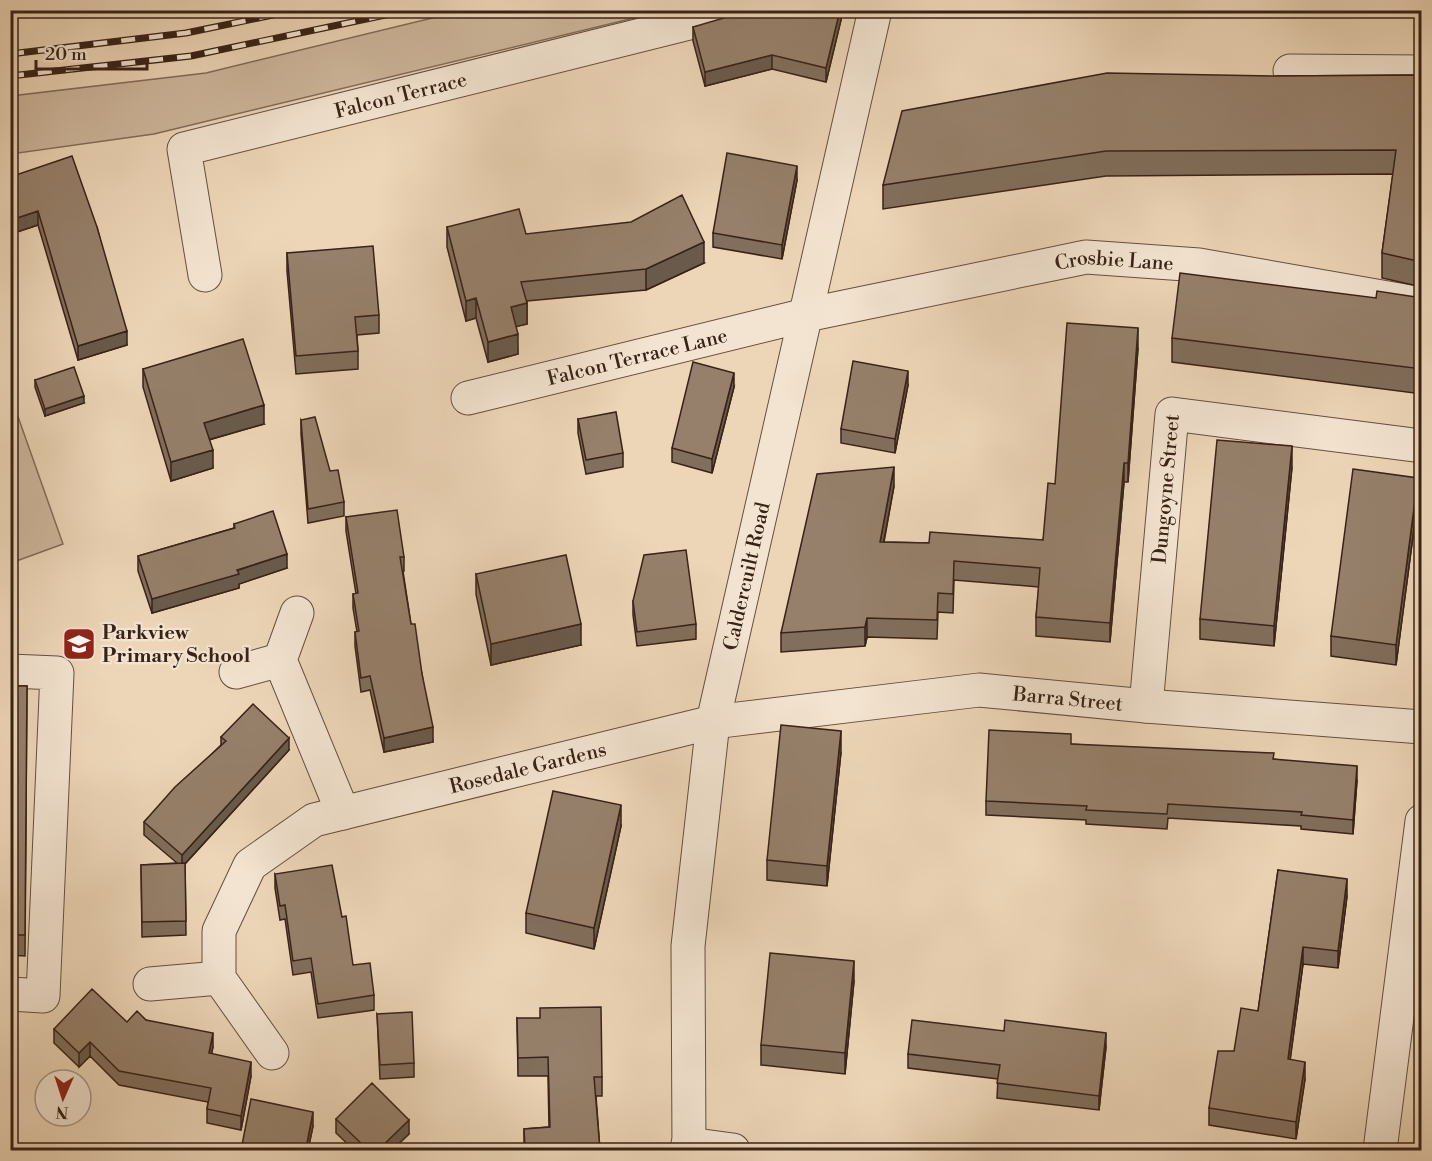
<svg xmlns="http://www.w3.org/2000/svg" width="1432" height="1161" viewBox="0 0 1432 1161" font-family="'Libre Bodoni',serif">
<style>
.green{fill:#ceb79d;stroke:#836c5a;stroke-width:1.5}
.lines{fill:none;stroke-linecap:round;stroke-linejoin:round}
.minor-casing{stroke:#654f3f;stroke-width:35}
.minor{stroke:#f3e4d1;stroke-width:33}
.rail-casing{stroke:#382217;stroke-width:7}
.rail{stroke:#f3e4d1;stroke-width:4.5;stroke-dasharray:14;stroke-linecap:butt}
.wall{fill:#816e5c;stroke:#382217;stroke-width:1.5}
.shaded-wall{fill:#695a4b;stroke:#382217;stroke-width:1.5}
.building{fill:#96806b;stroke:#382217;stroke-width:1.5}
.labels{text-anchor:middle;stroke-width:4.5;stroke-linejoin:round;paint-order:stroke}
.street-label{font-size:20px;fill:#382217;stroke:#f3e4d1}
.poi-label{font-size:20px;font-weight:bold;fill:#382217;stroke:#f3e4d1;text-anchor:start}
</style>
<rect width="100%" height="100%" fill="#edd6b8"/>
<filter id="stains"><feTurbulence type="fractalNoise" baseFrequency=".00333" numOctaves="4"/><feColorMatrix values="0 0 0 0 .2 0 0 0 0 .09 0 0 0 0 .02 0 0 0 .5 -.17"/></filter>
<radialGradient id="worn" r=".72"><stop offset=".6" stop-color="#630" stop-opacity="0"/><stop offset="1" stop-color="#630" stop-opacity=".3"/></radialGradient>
<path class="green" d="M 461,11 L 663,11 L 154,134 L 11,154 L 11,96 L 206,73 Z
M 10,394 L 63,544 L 11,563 L 10,563 Z"/>
<g class="lines">
<defs>
<g id="minor">
<path d="M 1290,71 L 1422,72"/>
<path id="s1" d="M 205,275 L 184,149 L 741,10"/>
<path id="s2" d="M 468,398 L 806,315 L 1086,257 L 1199,265 L 1422,304"/>
<path d="M 297,613 L 280,660 L 343,813"/>
<path d="M 10,671 L 57,673 L 43,996 L 10,994"/>
<path d="M 236,672 L 280,660"/>
<path id="s3" d="M 1146,706 L 1172,414 L 1422,446"/>
<path d="M 150,984 L 219,978"/>
<path id="s4" d="M 272,1053 L 219,978 L 219,931 L 250,865 L 314,820 L 713,722 L 979,690 L 1146,706 L 1422,727"/>
<path d="M 688,1144 L 733,1150"/>
<path id="s5" d="M 689,1150 L 688,946 L 713,722 L 875,10"/>
<path d="M 1380,1150 L 1422,821"/>
</g>
</defs>
<use href="#minor" class="minor-casing"/>
<use href="#minor" class="minor"/>
<defs>
<path id="rail" d="M 10,54 L 186,33 L 297,10
M 10,76 L 191,56 L 409,10"/>
</defs>
<use href="#rail" class="rail-casing"/>
<use href="#rail" class="rail"/>
</g>
<path class="wall" d="M 841,10 L 841,20 L 826,82 L 772,69 L 705,86 L 693,41 L 693,27 Z
M 1422,75 L 1422,287 L 1382,278 L 1382,253 L 1393,174 L 1106,176 L 883,209 L 883,185 L 1277,76 Z
M 10,177 L 97,227 L 127,345 L 78,360 L 38,225 L 14,233 L 10,224 Z
M 797,180 L 782,259 L 713,247 L 713,233 Z
M 447,227 L 526,234 L 704,263 L 646,290 L 527,301 L 527,324 L 516,326 L 518,354 L 488,362 L 476,318 L 466,321 L 447,247 Z
M 287,253 L 379,315 L 379,333 L 357,335 L 358,351 L 358,369 L 296,374 L 287,271 Z
M 1376,298 L 1422,298 L 1422,394 L 1172,362 L 1172,338 Z
M 1138,348 L 1128,482 L 1124,482 L 1110,642 L 1036,636 L 1036,617 L 1039,587 L 954,580 L 953,613 L 938,612 L 937,639 L 867,637 L 865,646 L 781,652 L 781,633 L 894,486 L 884,542 L 929,543 L 1043,540 L 1055,484 Z
M 143,369 L 264,424 L 209,440 L 213,468 L 171,481 L 143,387 Z
M 35,380 L 84,403 L 45,416 L 35,387 Z
M 908,385 L 895,453 L 841,443 L 841,429 Z
M 734,387 L 712,473 L 672,462 L 672,448 Z
M 578,419 L 623,453 L 623,467 L 586,474 L 578,433 Z
M 301,420 L 330,471 L 344,502 L 344,516 L 308,523 L 301,434 Z
M 1292,467 L 1274,646 L 1200,639 L 1200,619 Z
M 1418,498 L 1396,665 L 1331,656 L 1331,636 Z
M 346,517 L 404,557 L 404,571 L 403,571 L 411,624 L 422,674 L 433,742 L 384,752 L 370,690 L 361,692 L 355,646 L 355,632 L 357,632 L 353,608 L 353,594 L 356,594 L 346,531 Z
M 234,524 L 287,568 L 239,584 L 239,588 L 152,613 L 138,571 L 138,556 L 234,528 Z
M 476,574 L 581,645 L 491,665 L 476,594 Z
M 633,601 L 696,624 L 696,639 L 637,646 L 633,615 Z
M 10,686 L 27,686 L 25,956 L 10,955 Z
M 221,737 L 289,750 L 185,864 L 186,935 L 142,937 L 141,865 L 177,863 L 144,835 L 144,822 L 221,745 Z
M 1071,744 L 1274,759 L 1357,780 L 1353,834 L 1301,829 L 1301,826 L 1168,818 L 1167,829 L 1086,824 L 1086,820 L 986,815 L 986,801 Z
M 841,752 L 827,886 L 767,880 L 767,860 Z
M 621,826 L 594,949 L 526,933 L 526,913 Z
M 1278,870 L 1347,896 L 1338,968 L 1303,964 L 1290,1060 L 1305,1079 L 1296,1139 L 1209,1125 L 1209,1108 L 1234,1051 L 1258,1011 Z
M 275,874 L 353,965 L 374,995 L 374,1010 L 318,1018 L 311,972 L 293,975 L 285,919 L 280,920 L 275,888 Z
M 854,981 L 845,1074 L 761,1065 L 761,1045 Z
M 377,1014 L 414,1063 L 414,1077 L 380,1079 Z
M 517,1018 L 602,1077 L 602,1096 L 596,1096 L 600,1150 L 524,1147 L 524,1129 L 549,1127 L 548,1076 L 518,1076 Z
M 146,1020 L 213,1047 L 211,1054 L 251,1076 L 241,1130 L 207,1123 L 207,1109 L 208,1102 L 119,1085 L 90,1056 L 79,1067 L 54,1043 L 54,1029 L 127,1022 Z
M 1106,1047 L 1099,1110 L 997,1098 L 998,1079 L 908,1068 L 908,1054 Z
M 336,1119 L 409,1134 L 392,1150 L 354,1150 L 336,1133 Z
M 313,1126 L 308,1150 L 241,1150 Z"/>
<path class="shaded-wall" d="M 840,10 L 841,10 L 841,20 L 826,82 L 826,68 Z
M 772,55 L 772,69 L 705,86 L 705,72 Z
M 797,166 L 797,180 L 782,259 L 782,245 Z
M 38,211 L 38,225 L 14,233 L 14,219 Z
M 704,242 L 704,263 L 646,290 L 646,269 Z
M 476,298 L 476,318 L 466,321 L 466,301 Z
M 527,303 L 527,324 L 511,328 L 511,307 Z
M 1138,328 L 1138,348 L 1128,482 L 1128,463 Z
M 127,331 L 127,345 L 78,360 L 78,346 Z
M 518,334 L 518,354 L 488,362 L 488,342 Z
M 908,371 L 908,385 L 895,453 L 895,439 Z
M 734,373 L 734,387 L 712,473 L 712,459 Z
M 84,396 L 84,403 L 45,416 L 45,409 Z
M 264,405 L 264,424 L 204,441 L 204,423 Z
M 1292,446 L 1292,467 L 1274,646 L 1274,626 Z
M 213,450 L 213,468 L 171,481 L 171,462 Z
M 1124,463 L 1124,482 L 1110,642 L 1110,623 Z
M 894,467 L 894,486 L 880,561 L 880,542 Z
M 1418,478 L 1418,498 L 1396,665 L 1396,645 Z
M 287,554 L 287,568 L 239,584 L 239,588 L 152,613 L 152,599 Z
M 867,618 L 867,637 L 865,646 L 865,627 Z
M 581,624 L 581,645 L 491,665 L 491,644 Z
M 433,727 L 433,742 L 384,752 L 384,738 Z
M 841,731 L 841,752 L 827,886 L 827,866 Z
M 289,738 L 289,750 L 182,867 L 182,855 Z
M 1357,766 L 1357,780 L 1353,834 L 1353,820 Z
M 621,805 L 621,826 L 594,949 L 594,928 Z
M 1347,879 L 1347,896 L 1338,968 L 1338,951 Z
M 1303,947 L 1303,964 L 1288,1076 L 1288,1059 Z
M 854,961 L 854,981 L 845,1074 L 845,1053 Z
M 213,1033 L 213,1047 L 209,1067 L 209,1053 Z
M 1106,1033 L 1106,1047 L 1099,1110 L 1099,1096 Z
M 90,1042 L 90,1056 L 79,1067 L 79,1053 Z
M 251,1062 L 251,1076 L 241,1130 L 241,1116 Z
M 1305,1062 L 1305,1079 L 1296,1139 L 1296,1122 Z
M 313,1112 L 313,1126 L 308,1150 L 306,1150 Z
M 409,1120 L 409,1134 L 392,1150 L 378,1150 Z"/>
<path class="building" d="M 751,10 L 840,10 L 826,68 L 772,55 L 705,72 L 693,27 Z
M 1107,73 L 1277,76 L 1422,75 L 1422,262 L 1382,253 L 1396,150 L 1106,151 L 883,185 L 902,111 Z
M 727,153 L 797,166 L 782,245 L 713,233 Z
M 72,156 L 97,227 L 127,331 L 78,346 L 38,211 L 14,219 L 10,210 L 10,177 Z
M 682,195 L 704,242 L 646,269 L 521,282 L 527,303 L 511,307 L 518,334 L 488,342 L 476,298 L 466,301 L 447,227 L 519,209 L 526,234 L 631,222 Z
M 373,246 L 379,315 L 355,317 L 358,351 L 296,356 L 287,253 Z
M 1180,273 L 1376,298 L 1377,291 L 1422,298 L 1422,369 L 1172,338 Z
M 1067,323 L 1138,328 L 1128,463 L 1124,463 L 1110,623 L 1036,617 L 1040,568 L 954,561 L 953,594 L 938,593 L 937,620 L 867,618 L 865,627 L 781,633 L 817,474 L 894,467 L 880,542 L 929,543 L 930,532 L 1043,540 L 1048,483 L 1055,484 Z
M 243,339 L 264,405 L 204,423 L 213,450 L 171,462 L 143,369 Z
M 853,361 L 908,371 L 895,439 L 841,429 Z
M 693,362 L 734,373 L 712,459 L 672,448 Z
M 74,367 L 84,396 L 45,409 L 35,380 Z
M 616,412 L 623,453 L 586,460 L 578,419 Z
M 315,417 L 330,471 L 338,470 L 344,502 L 308,509 L 301,420 Z
M 1217,440 L 1292,446 L 1274,626 L 1200,619 Z
M 1353,469 L 1418,478 L 1396,645 L 1331,636 Z
M 397,510 L 404,557 L 400,557 L 411,624 L 415,624 L 422,674 L 433,727 L 384,738 L 370,676 L 361,678 L 355,632 L 359,631 L 353,594 L 358,593 L 346,517 Z
M 273,511 L 287,554 L 237,570 L 239,574 L 152,599 L 138,556 L 235,528 L 234,524 Z
M 686,550 L 696,624 L 637,632 L 633,601 L 644,555 Z
M 566,555 L 581,624 L 491,644 L 476,574 Z
M 10,686 L 27,686 L 25,935 L 10,935 Z
M 253,704 L 289,738 L 182,855 L 144,822 L 175,787 L 226,741 L 221,737 Z
M 781,725 L 841,731 L 827,866 L 767,860 Z
M 989,730 L 1071,734 L 1071,744 L 1274,753 L 1273,759 L 1357,766 L 1353,820 L 1301,815 L 1302,812 L 1168,804 L 1167,814 L 1086,810 L 1087,806 L 986,801 Z
M 553,791 L 621,805 L 594,928 L 526,913 Z
M 185,863 L 186,921 L 142,922 L 141,865 Z
M 332,865 L 342,917 L 346,916 L 353,965 L 370,963 L 374,995 L 318,1004 L 311,958 L 293,961 L 285,905 L 280,906 L 275,874 Z
M 1278,870 L 1347,879 L 1338,951 L 1303,947 L 1288,1059 L 1305,1062 L 1296,1122 L 1209,1108 L 1218,1051 L 1234,1051 L 1241,1008 L 1258,1011 Z
M 770,953 L 854,961 L 845,1053 L 761,1045 Z
M 92,989 L 127,1022 L 137,1011 L 146,1020 L 213,1033 L 209,1053 L 251,1062 L 241,1116 L 207,1109 L 211,1088 L 119,1071 L 90,1042 L 79,1053 L 54,1029 Z
M 601,1007 L 602,1077 L 594,1077 L 600,1150 L 477,1150 L 525,1146 L 524,1129 L 550,1127 L 548,1057 L 518,1058 L 517,1018 L 540,1018 L 540,1008 Z
M 412,1012 L 414,1063 L 380,1065 L 377,1014 Z
M 912,1020 L 1004,1031 L 1005,1020 L 1106,1033 L 1099,1096 L 997,1083 L 1000,1065 L 908,1054 Z
M 372,1083 L 409,1120 L 378,1150 L 368,1150 L 336,1119 Z
M 251,1099 L 313,1112 L 306,1148 L 296,1146 L 295,1150 L 241,1150 Z"/>
<defs>
<symbol id="school-square" viewBox="-11 -11 22 22"><rect x="-9" y="-9" width="18" height="18" rx="4" fill="#8f2418" stroke="#f3e4d1"/><path d="M0-5L7-2L0 1L-7-2ZM-4 1L0 2.5L4 1V4Q0 6-4 4Z" fill="#fff"/></symbol>
</defs>
<g fill-rule="evenodd">
<use href="#school-square" x="60" y="625" width="38" height="38"/>
</g>
<g class="labels">
<g class="street-label">
<text dy="7" stroke="none"><textPath href="#s1" startOffset="351">Falcon Terrace</textPath></text>
<text dy="7" stroke="none"><textPath href="#s2" startOffset="662">Crosbie Lane</textPath></text>
<text dy="7" stroke="none"><textPath href="#s2" startOffset="174">Falcon Terrace Lane</textPath></text>
<text dy="7" stroke="none"><textPath href="#s3" startOffset="218">Dungoyne Street</textPath></text>
<text dy="7" stroke="none"><textPath href="#s5" startOffset="579">Caldercuilt Road</textPath></text>
<text dy="7" stroke="none"><textPath href="#s4" startOffset="1058">Barra Street</textPath></text>
<text dy="7" stroke="none"><textPath href="#s4" startOffset="510">Rosedale Gardens</textPath></text>
</g>
<g class="poi-label">
<text x="102" y="639">Parkview<tspan x="102" dy="23">Primary School</tspan></text>
</g>
</g>
<rect width="1432" height="1161" fill="none" stroke="#edd6b8" stroke-width="36"/>
<rect x="12" y="12" width="1408" height="1137" fill="none" stroke="#382217" stroke-width="3"/>
<rect x="18" y="18" width="1396" height="1125" fill="none" stroke="#382217" stroke-width="1.5"/>
<g transform="translate(63 1098) rotate(183)"><circle r="28" fill="#f3e4d1" stroke="#a89687" stroke-width="1.5"/>
<path d="M0-4.5L10 22L0 15L-10 22Z" fill="#8f2418"/>
<text y="-9" font-size="16" font-weight="bold" text-anchor="middle" fill="#382217">N</text>
</g>
<path d="M36 60v9h111v-9" fill="none" stroke="#382217" stroke-width="3"/>
<text x="45" y="60" font-size="18" fill="#382217" stroke="#f3e4d1" stroke-width="4.5" paint-order="stroke">20 m</text>
<rect width="100%" height="100%" filter="url(#stains)"/>
<rect width="100%" height="100%" fill="url(#worn)"/>
</svg>
